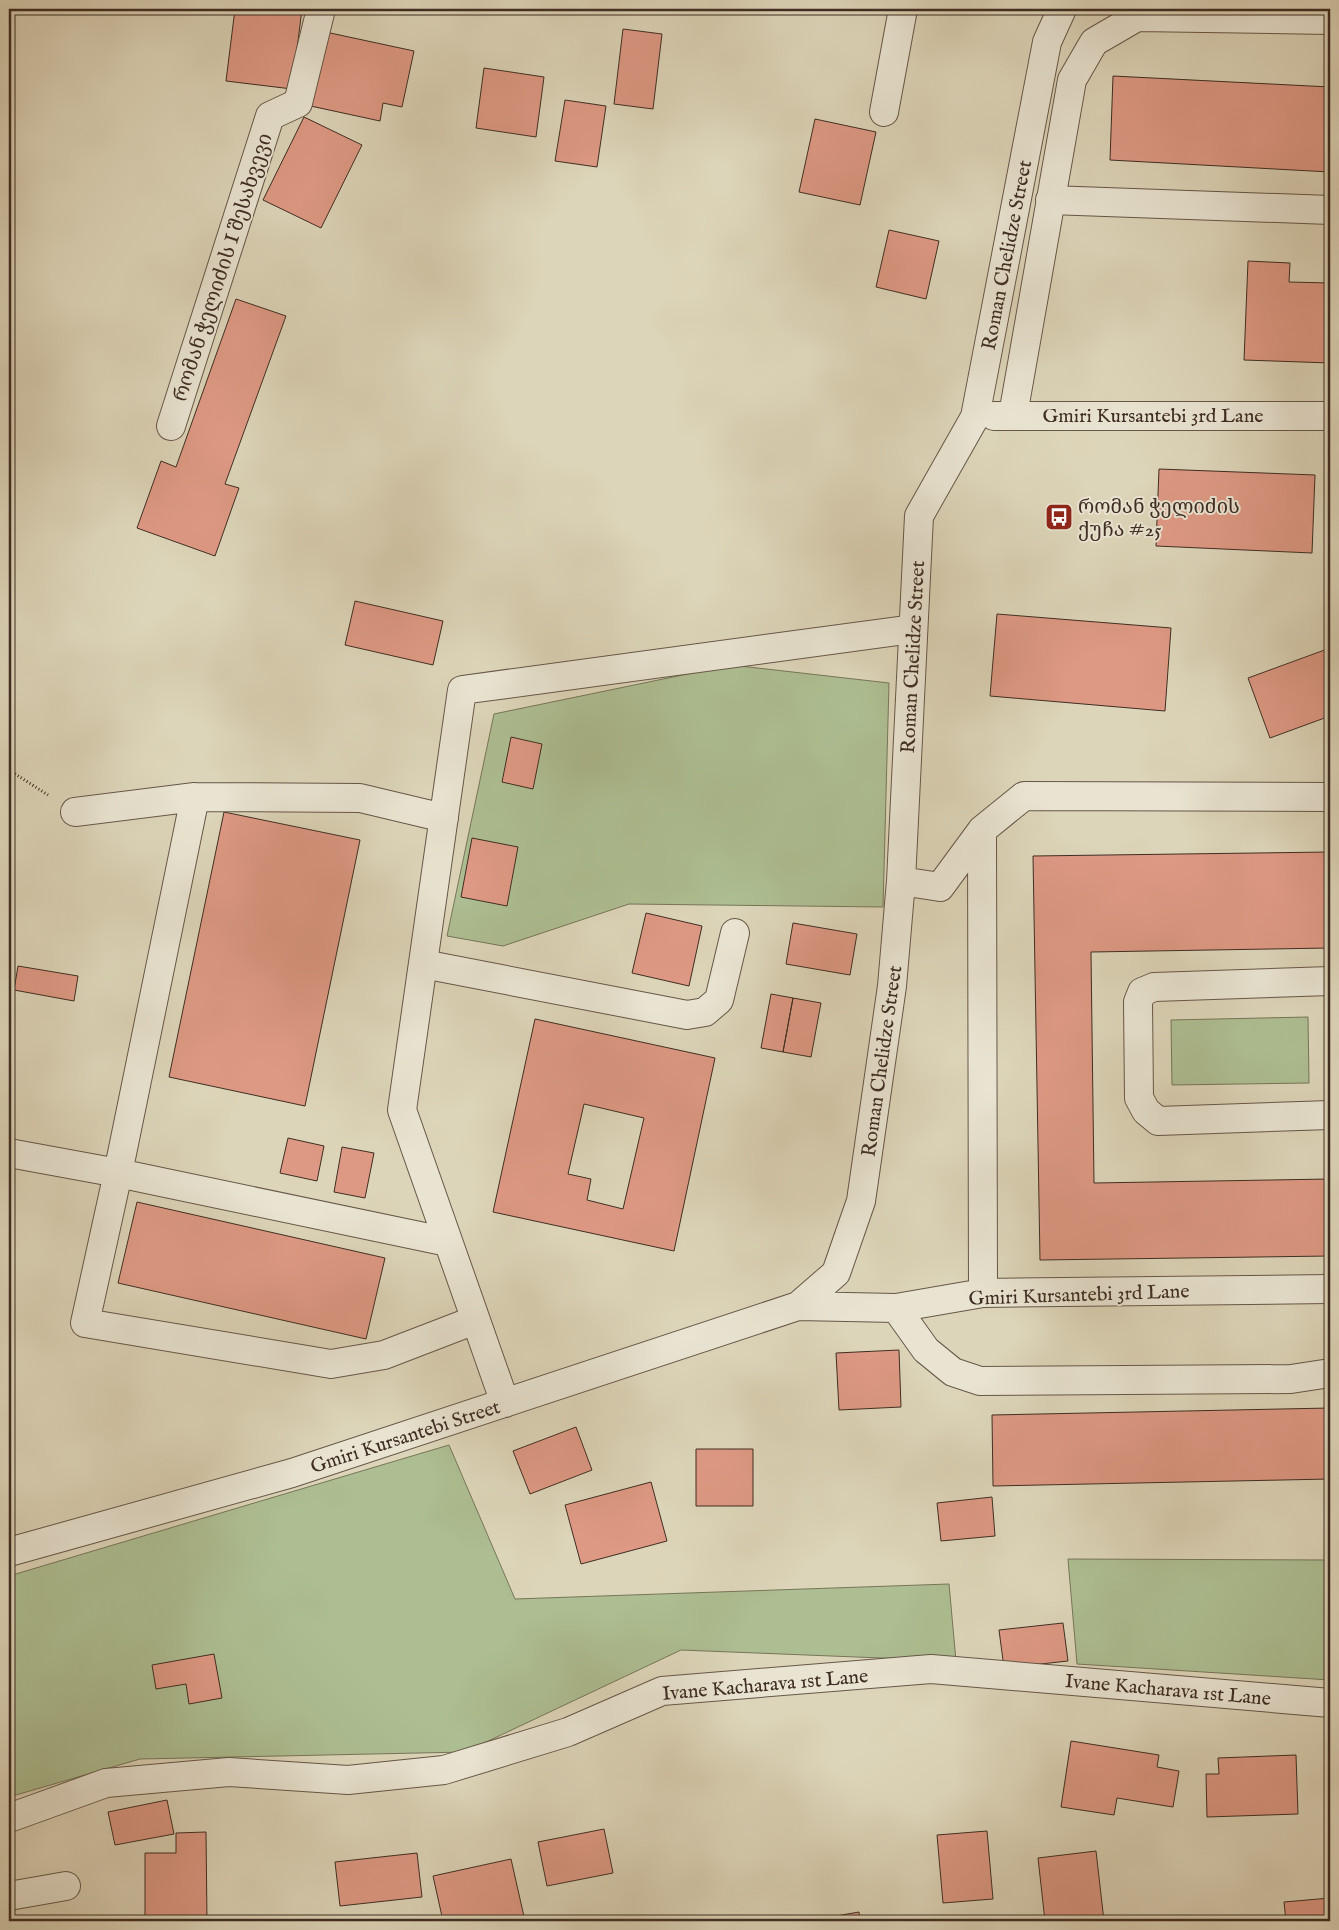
<svg xmlns="http://www.w3.org/2000/svg" width="1339" height="1930" viewBox="0 0 1339 1930" font-family="'IM FELL English','Noto Serif Georgian',serif">
<style>
.green{fill:#adbe92;stroke:#76765a}
.building{fill:#de9984;stroke:#3f2d23;fill-rule:evenodd}
.lines{fill:none;stroke-linecap:round;stroke-linejoin:round}
.minor-casing{stroke:#665748;stroke-width:30}
.path{stroke:#3f2d23;stroke-width:3;stroke-dasharray:1 2.5;stroke-linecap:butt}
.minor{stroke:#e9e4d2;stroke-width:28}
.labels{text-anchor:middle;stroke-width:4;stroke-linejoin:round;paint-order:stroke}
.street-label{font-size:20px;fill:#3f2d23;stroke:#e9e4d2}
.poi-label{font-size:20px;fill:#3f2d23;stroke:#e9e4d2;text-anchor:start}
</style>
<rect width="100%" height="100%" fill="#ddd5b9"/>
<filter id="stains"><feTurbulence type="fractalNoise" baseFrequency=".004" numOctaves="4"/><feColorMatrix values="0 0 0 0 .2 0 0 0 0 .09 0 0 0 0 .02 0 0 0 .5 -.17"/></filter>
<radialGradient id="worn" r=".72"><stop offset=".6" stop-color="#630" stop-opacity="0"/><stop offset="1" stop-color="#630" stop-opacity=".3"/></radialGradient>
<path class="green" d="M 731,665 L 889,683 L 883,907 L 629,904 L 503,946 L 447,936 L 494,714 Z
M 1308,1017 L 1309,1083 L 1172,1085 L 1171,1020 Z
M 449,1445 L 515,1599 L 949,1584 L 956,1661 L 681,1650 L 465,1752 L 140,1759 L 9,1797 L 9,1576 Z
M 1068,1559 L 1330,1560 L 1330,1680 L 1077,1664 Z"/>
<path class="building" d="M 235,9 L 302,9 L 292,89 L 226,81 Z
M 623,29 L 662,34 L 653,109 L 614,104 Z
M 321,31 L 414,51 L 402,107 L 383,103 L 380,121 L 306,105 Z
M 484,68 L 544,77 L 536,137 L 476,128 Z
M 1113,76 L 1330,87 L 1330,172 L 1110,160 Z
M 565,100 L 606,106 L 597,167 L 555,161 Z
M 304,117 L 362,145 L 321,228 L 263,200 Z
M 815,119 L 876,132 L 860,205 L 799,192 Z
M 889,230 L 939,241 L 926,299 L 876,287 Z
M 1248,261 L 1290,263 L 1289,282 L 1330,283 L 1330,363 L 1244,360 Z
M 236,299 L 286,316 L 225,484 L 239,488 L 215,556 L 137,528 L 161,461 L 176,467 Z
M 1159,469 L 1315,475 L 1312,553 L 1156,546 Z
M 355,601 L 443,621 L 433,665 L 345,645 Z
M 997,614 L 1171,628 L 1165,711 L 990,696 Z
M 1330,648 L 1330,716 L 1270,738 L 1248,678 Z
M 511,737 L 542,744 L 533,789 L 502,782 Z
M 224,812 L 360,840 L 305,1106 L 169,1077 Z
M 472,838 L 518,847 L 507,906 L 461,897 Z
M 1330,852 L 1330,948 L 1091,952 L 1094,1183 L 1330,1179 L 1330,1256 L 1040,1260 L 1033,856 Z
M 646,913 L 702,926 L 689,986 L 632,973 Z
M 793,923 L 857,934 L 850,975 L 786,964 Z
M 18,966 L 78,976 L 74,1001 L 14,990 Z
M 771,994 L 793,998 L 783,1052 L 761,1048 Z
M 793,998 L 821,1003 L 811,1057 L 783,1052 Z
M 535,1019 L 715,1058 L 674,1251 L 493,1212 ZM 584,1104 L 644,1118 L 623,1209 L 587,1200 L 591,1179 L 568,1174 Z
M 288,1138 L 324,1146 L 317,1181 L 280,1173 Z
M 342,1147 L 374,1153 L 365,1198 L 334,1192 Z
M 137,1202 L 385,1258 L 366,1339 L 118,1283 Z
M 899,1350 L 901,1407 L 839,1410 L 836,1353 Z
M 1330,1408 L 1330,1479 L 993,1486 L 992,1415 Z
M 576,1427 L 592,1470 L 530,1494 L 513,1451 Z
M 696,1449 L 753,1449 L 753,1506 L 696,1506 Z
M 651,1482 L 667,1541 L 581,1564 L 565,1505 Z
M 992,1497 L 995,1536 L 941,1541 L 937,1503 Z
M 1063,1623 L 1068,1661 L 1004,1668 L 999,1630 Z
M 214,1654 L 222,1698 L 189,1704 L 186,1684 L 156,1689 L 152,1665 Z
M 1071,1741 L 1159,1755 L 1157,1767 L 1179,1771 L 1173,1807 L 1117,1798 L 1114,1815 L 1061,1807 Z
M 1296,1755 L 1298,1814 L 1207,1817 L 1206,1774 L 1219,1774 L 1218,1758 Z
M 167,1800 L 174,1834 L 115,1845 L 108,1812 Z
M 604,1829 L 613,1873 L 547,1886 L 538,1842 Z
M 987,1831 L 993,1899 L 943,1903 L 937,1835 Z
M 206,1832 L 207,1921 L 145,1921 L 145,1853 L 176,1853 L 176,1833 Z
M 1096,1851 L 1104,1921 L 1045,1921 L 1038,1858 Z
M 417,1853 L 422,1897 L 340,1906 L 335,1862 Z
M 511,1859 L 525,1921 L 443,1921 L 433,1876 Z
M 1330,1898 L 1330,1921 L 1286,1921 L 1284,1902 Z
M 859,1912 L 860,1921 L 807,1921 Z"/>
<g class="lines">
<defs>
<path id="minor" d="M 884,112 L 903,9
M 1050,200 L 1330,210
M 1013,415 L 1072,80 L 1094,42 L 1137,17 L 1330,20
M 994,416 L 1330,416
M 171,426 L 270,116 L 298,103 L 321,9
M 75,812 L 195,797
M 444,818 L 360,798 L 195,797 L 118,1173 L 85,1323 L 331,1364 L 384,1355 L 475,1320
M 982,830 L 983,1293
M 901,881 L 940,887 L 982,830 L 1024,796 L 1330,797
M 423,964 L 687,1015 L 705,1012 L 719,1000 L 735,933
M 1330,981 L 1154,987 L 1142,992 L 1138,1002 L 1139,1098 L 1146,1111 L 1158,1121 L 1330,1115
M 9,1153 L 118,1173 L 448,1242
M 798,1306 L 836,1273 L 861,1201 L 892,986 L 901,881 L 919,516 L 975,417 L 1047,42 L 1062,9
M 896,1308 L 926,1350 L 953,1372 L 980,1381 L 1291,1379 L 1330,1373
M 505,1403 L 402,1110 L 462,690 L 913,629
M 9,1552 L 292,1473 L 798,1306 L 896,1308 L 983,1293 L 1330,1289
M 9,1818 L 106,1783 L 229,1772 L 348,1780 L 444,1770 L 568,1732 L 662,1691 L 931,1669 L 1330,1703
M 9,1896 L 66,1886"/>
</defs>
<use href="#minor" class="minor-casing"/>
<path class="path" d="M 9,770 L 48,795"/>
<use href="#minor" class="minor"/>
</g>
<defs>
<symbol id="bus-square" viewBox="-11 -11 22 22"><rect x="-9" y="-9" width="18" height="18" rx="4" fill="#8f2418" stroke="#e9e4d2"/><path d="M-5-6H5V4H4V6H2V4H-2V6H-4V4H-5ZM-3.5-4V0h7V-4ZM-3.5 1.2v1.5H-2V1.2ZM2 1.2v1.5H3.5V1.2Z" fill="#fff"/></symbol>
</defs>
<g fill-rule="evenodd">
<use href="#bus-square" x="1043" y="501" width="32" height="32"/>
</g>
<g class="labels">
<g class="street-label">
<text transform="translate(1006 255) rotate(-79)" y="7">Roman Chelidze Street</text>
<text transform="translate(222 267) rotate(-72)" y="7">რომან ჭელიძის I შესახვევი</text>
<text x="1153" y="422">Gmiri Kursantebi 3rd Lane</text>
<text transform="translate(912 657) rotate(-87)" y="7">Roman Chelidze Street</text>
<text transform="translate(881 1061) rotate(-82)" y="7">Roman Chelidze Street</text>
<text transform="translate(1079 1294) rotate(-2)" y="7">Gmiri Kursantebi 3rd Lane</text>
<text transform="translate(405 1436) rotate(-18)" y="7">Gmiri Kursantebi Street</text>
<text transform="translate(765 1684) rotate(-5)" y="7">Ivane Kacharava 1st Lane</text>
<text transform="translate(1168 1689) rotate(5)" y="7">Ivane Kacharava 1st Lane</text>
</g>
<g class="poi-label">
<text x="1078" y="513">რომან ჭელიძის<tspan x="1078" dy="23">ქუჩა #25</tspan></text>
</g>
</g>
<rect width="1339" height="1930" fill="none" stroke="#ddd5b9" stroke-width="30"/>
<rect x="10" y="10" width="1319" height="1910" fill="none" stroke="#3f2d23" stroke-width="2.5"/>
<rect x="15" y="15" width="1309" height="1900" fill="none" stroke="#3f2d23"/>
<rect width="100%" height="100%" filter="url(#stains)"/>
<rect width="100%" height="100%" fill="url(#worn)"/>
</svg>
